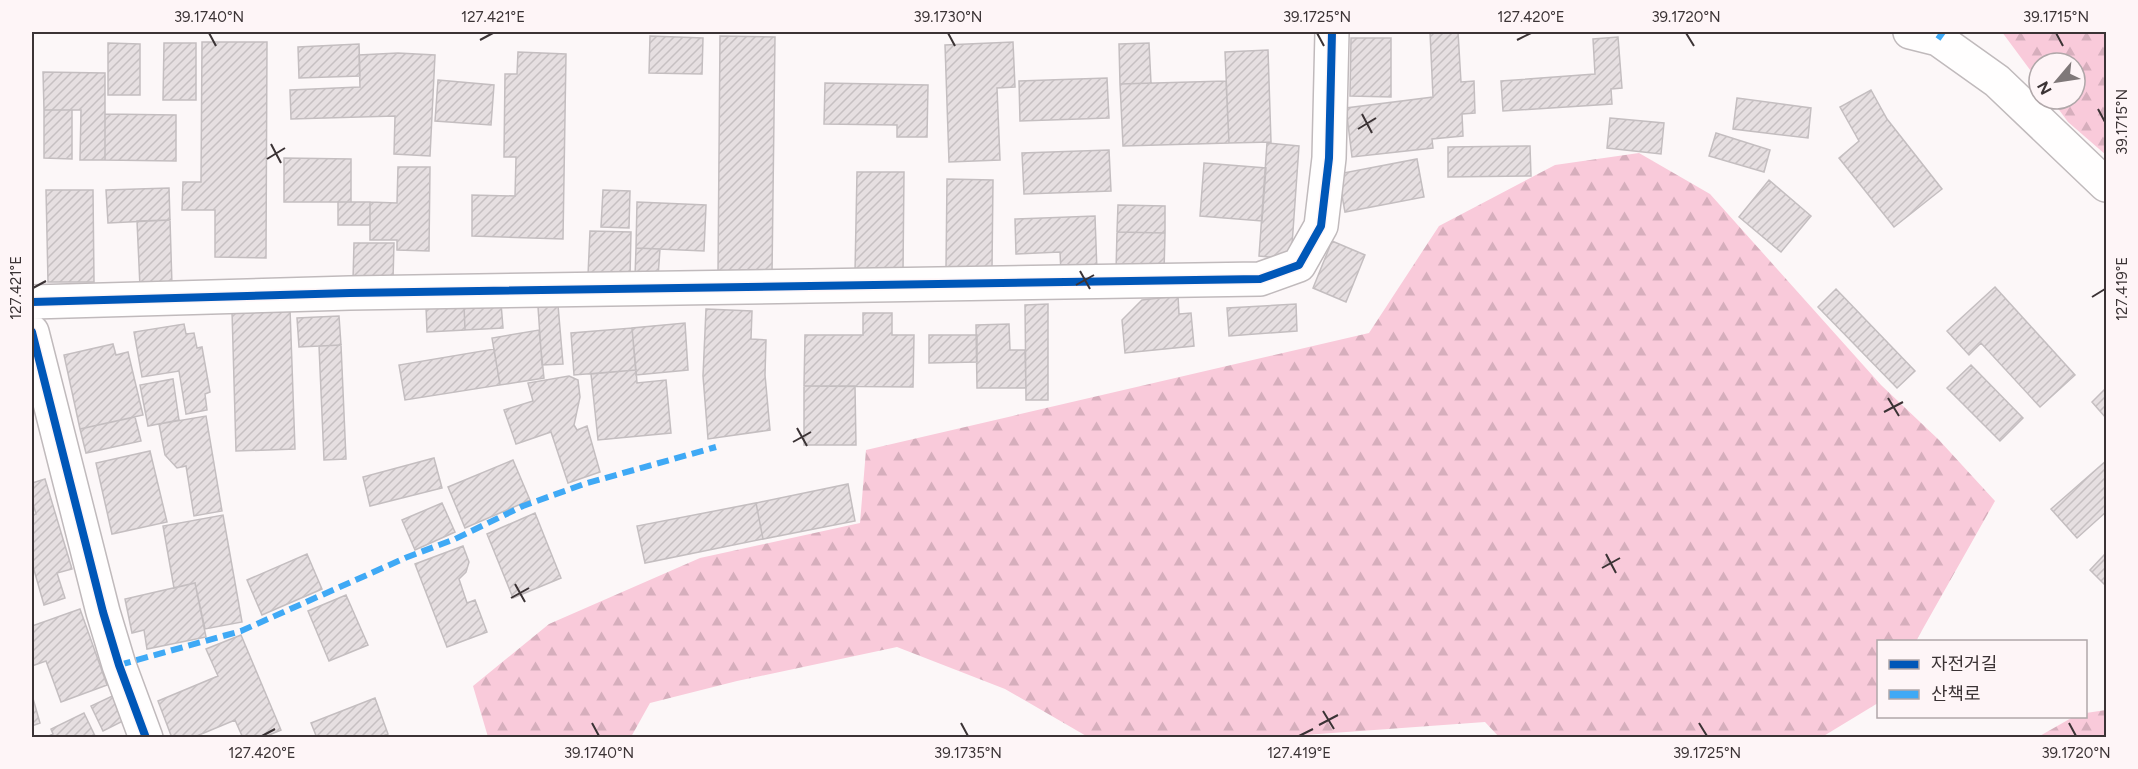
<svg xmlns="http://www.w3.org/2000/svg" width="2138" height="769" viewBox="0 0 2138 769" font-family="Figtree,'Noto Sans KR',sans-serif">
<style>
.forest{fill:url(#forest-firs)}
.building{fill:url(#building-hatch);stroke:#c4bec0;stroke-width:1.5}
.lines{fill:none;stroke-linecap:round;stroke-linejoin:round}
.minor-casing{stroke:#c0babc;stroke-width:36}
.minor{stroke:#fffefe;stroke-width:33}
.quiet{stroke:#3fa9f5;stroke-width:6;stroke-dasharray:12 6;stroke-linecap:butt}
.cycleway-casing{stroke:#fef5f7;stroke-width:11}
.cycleway{stroke:#0057b8;stroke-width:8}
.ticks{fill:none;stroke:#3b3335;stroke-width:2}
.neatline{fill:none;stroke:#3b3335;stroke-width:2}
.ticks-label{font-size:15px;text-anchor:middle;fill:#3b3335}
</style>
<defs>
<pattern id="forest-firs" width="22" height="20" patternUnits="userSpaceOnUse" patternTransform="scale(1.5)"><rect width="22" height="20" fill="#f9cada"/><path d="M5 1l3.5 6h-7zM16 11l3.5 6h-7z" fill="#d6aebc"/></pattern>
<pattern id="building-hatch" width="6" height="6" patternUnits="userSpaceOnUse" patternTransform="scale(1.5)"><rect width="6" height="6" fill="#e6dfe1"/><path d="M-1 1l2-2M0 6l6-6M5 7l2-2" fill="none" stroke="#c6c0c2"/></pattern>
</defs>
<rect width="100%" height="100%" fill="#fcf7f8"/>
<path class="forest" d="M 2002,32 L 2106,32 L 2106,155 L 2068,122 L 2051,99 L 2075,99 L 2075,63 L 2039,63 L 2039,82 Z
M 1639,153 L 1710,194 L 1881,385 L 1939,440 L 1995,501 L 1916,641 L 1878,642 L 1878,703 L 1822,737 L 1500,738 L 1485,722 L 1264,738 L 1088,737 L 1005,689 L 897,647 L 737,681 L 650,703 L 631,737 L 488,737 L 473,686 L 549,624 L 700,558 L 860,523 L 866,450 L 1369,333 L 1439,226 L 1555,165 Z
M 2106,710 L 2106,737 L 2038,737 L 2073,717 L 2086,716 L 2086,713 Z"/>
<path class="building" d="M 1430,32 L 1458,32 L 1461,82 L 1474,81 L 1475,113 L 1462,114 L 1463,136 L 1432,139 L 1433,148 L 1352,157 L 1346,108 L 1433,97 Z
M 650,36 L 703,38 L 702,74 L 649,73 Z
M 720,36 L 775,37 L 772,274 L 718,273 Z
M 1618,37 L 1622,88 L 1611,89 L 1612,104 L 1503,111 L 1501,81 L 1595,74 L 1593,39 Z
M 1351,38 L 1391,38 L 1391,97 L 1350,96 Z
M 202,42 L 267,42 L 266,258 L 215,257 L 215,210 L 182,210 L 183,182 L 201,182 Z
M 1013,42 L 1015,87 L 997,88 L 1000,160 L 949,162 L 945,45 Z
M 108,43 L 140,44 L 140,95 L 108,95 Z
M 164,43 L 196,43 L 196,100 L 163,100 Z
M 1149,43 L 1151,83 L 1120,84 L 1119,44 Z
M 359,44 L 360,76 L 299,78 L 298,47 Z
M 1268,50 L 1271,142 L 1229,143 L 1225,52 Z
M 518,52 L 566,54 L 563,239 L 472,236 L 472,195 L 515,196 L 516,157 L 504,157 L 505,74 L 517,74 Z
M 398,53 L 435,55 L 430,156 L 394,154 L 395,116 L 291,119 L 290,90 L 360,87 L 359,55 Z
M 43,72 L 105,73 L 105,160 L 80,160 L 81,110 L 44,110 Z
M 1107,78 L 1109,118 L 1020,121 L 1019,81 Z
M 438,80 L 494,85 L 491,125 L 435,121 Z
M 1226,81 L 1229,143 L 1123,146 L 1120,84 Z
M 825,83 L 928,85 L 927,137 L 897,137 L 897,125 L 824,124 Z
M 1871,90 L 1887,119 L 1942,189 L 1894,227 L 1839,158 L 1859,141 L 1840,107 Z
M 1737,98 L 1811,108 L 1808,138 L 1733,129 Z
M 44,110 L 72,110 L 72,159 L 44,158 Z
M 105,114 L 176,115 L 176,161 L 105,160 Z
M 1610,118 L 1664,123 L 1661,154 L 1607,148 Z
M 1716,133 L 1770,150 L 1764,172 L 1709,156 Z
M 1267,143 L 1299,146 L 1291,259 L 1259,256 Z
M 1530,146 L 1531,176 L 1448,177 L 1448,147 Z
M 1109,150 L 1111,191 L 1024,194 L 1022,153 Z
M 284,158 L 351,159 L 351,202 L 284,202 Z
M 1417,159 L 1424,197 L 1345,212 L 1338,174 Z
M 1204,163 L 1266,168 L 1262,221 L 1200,216 Z
M 398,167 L 430,167 L 429,251 L 397,250 L 397,240 L 370,240 L 370,202 L 397,203 Z
M 857,172 L 904,172 L 903,272 L 855,272 Z
M 947,179 L 993,180 L 992,269 L 946,268 Z
M 1769,180 L 1811,216 L 1781,252 L 1739,217 Z
M 169,188 L 170,220 L 108,223 L 106,190 Z
M 46,190 L 93,190 L 94,282 L 48,282 Z
M 603,190 L 630,191 L 629,228 L 601,227 Z
M 338,202 L 370,202 L 370,225 L 338,225 Z
M 637,202 L 706,205 L 704,251 L 636,248 Z
M 1118,205 L 1165,206 L 1165,233 L 1117,232 Z
M 1095,216 L 1097,272 L 1061,273 L 1060,252 L 1016,254 L 1015,219 Z
M 170,220 L 172,286 L 140,287 L 137,221 Z
M 590,231 L 631,232 L 630,277 L 588,275 Z
M 1117,232 L 1165,233 L 1164,272 L 1116,271 Z
M 1332,241 L 1365,255 L 1346,302 L 1313,288 Z
M 354,243 L 394,243 L 393,280 L 353,280 Z
M 636,248 L 660,249 L 658,277 L 635,276 Z
M 1995,287 L 2075,375 L 2040,407 L 1981,343 L 1969,355 L 1947,331 Z
M 1836,289 L 1915,371 L 1897,388 L 1818,307 Z
M 1178,296 L 1179,314 L 1191,313 L 1194,346 L 1125,353 L 1122,320 L 1142,300 Z
M 501,303 L 503,328 L 465,330 L 464,305 Z
M 1048,304 L 1048,400 L 1026,400 L 1025,305 Z
M 1296,304 L 1297,331 L 1229,336 L 1227,308 Z
M 464,305 L 465,330 L 427,332 L 426,307 Z
M 558,305 L 563,364 L 542,365 L 538,307 Z
M 290,309 L 295,449 L 236,451 L 232,311 Z
M 706,309 L 752,311 L 751,339 L 766,340 L 765,375 L 770,430 L 708,439 L 703,376 Z
M 863,313 L 892,313 L 892,335 L 914,335 L 913,387 L 804,386 L 805,335 L 863,335 Z
M 339,316 L 341,345 L 299,347 L 297,318 Z
M 685,323 L 688,370 L 636,375 L 632,328 Z
M 184,324 L 186,334 L 194,333 L 197,348 L 202,347 L 210,392 L 205,394 L 207,410 L 186,414 L 179,371 L 142,377 L 134,332 Z
M 1009,324 L 1010,350 L 1025,350 L 1026,388 L 977,388 L 976,325 Z
M 632,328 L 636,370 L 574,375 L 571,333 Z
M 539,330 L 544,378 L 500,385 L 492,338 Z
M 929,335 L 977,335 L 977,362 L 929,363 Z
M 113,344 L 116,355 L 128,352 L 143,415 L 80,429 L 64,355 Z
M 341,345 L 346,459 L 324,460 L 319,346 Z
M 494,349 L 500,385 L 405,400 L 399,365 Z
M 1971,365 L 2023,418 L 2000,441 L 1947,388 Z
M 636,370 L 637,383 L 666,380 L 671,433 L 598,440 L 591,374 Z
M 569,376 L 578,380 L 580,397 L 574,425 L 577,430 L 587,426 L 600,472 L 568,483 L 551,432 L 516,444 L 504,410 L 533,401 L 528,383 Z
M 173,379 L 179,420 L 148,426 L 140,385 Z
M 804,386 L 855,386 L 856,445 L 804,445 Z
M 2106,388 L 2106,418 L 2092,402 Z
M 206,416 L 222,511 L 194,516 L 186,466 L 177,468 L 165,455 L 159,424 Z
M 135,417 L 141,441 L 86,453 L 80,429 Z
M 150,451 L 167,522 L 112,534 L 96,463 Z
M 434,458 L 442,488 L 370,506 L 363,477 Z
M 513,460 L 530,500 L 465,528 L 448,487 Z
M 2106,461 L 2106,512 L 2077,538 L 2051,509 Z
M 45,479 L 72,569 L 57,573 L 65,598 L 44,605 L 32,563 L 32,515 L 36,514 L 32,500 L 32,483 Z
M 848,484 L 855,521 L 763,539 L 756,503 Z
M 442,503 L 455,532 L 415,550 L 402,520 Z
M 756,503 L 763,539 L 645,563 L 637,526 Z
M 535,513 L 561,578 L 513,598 L 487,534 Z
M 223,515 L 242,622 L 205,629 L 195,583 L 174,588 L 163,526 Z
M 463,546 L 469,562 L 466,572 L 459,579 L 467,603 L 475,600 L 487,632 L 447,647 L 415,564 Z
M 2106,553 L 2106,586 L 2090,570 Z
M 307,554 L 322,589 L 262,615 L 247,580 Z
M 195,583 L 206,637 L 147,649 L 144,630 L 132,633 L 125,599 Z
M 346,595 L 368,645 L 329,661 L 308,611 Z
M 80,609 L 107,685 L 61,702 L 46,661 L 32,666 L 32,626 Z
M 241,635 L 281,730 L 262,738 L 243,738 L 235,720 L 192,738 L 172,738 L 158,701 L 218,676 L 206,649 Z
M 123,691 L 135,715 L 103,731 L 91,706 Z
M 32,695 L 40,723 L 32,726 Z
M 375,698 L 388,734 L 378,738 L 317,738 L 311,723 Z
M 84,713 L 96,738 L 45,738 L 53,734 L 51,729 Z"/>
<g class="lines">
<defs>
<path id="minor" d="M 1910,32 L 1938,39 L 1997,81 L 2106,185
M 32,302 L 350,293 L 1260,279 L 1299,265 L 1321,226 L 1329,158 L 1332,32
M 32,332 L 103,612 L 119,665 L 146,738"/>
</defs>
<use href="#minor" class="minor-casing"/>
<use href="#minor" class="minor"/>
<path class="quiet" d="M 1938,39 L 1943,32
M 119,665 L 241,631 L 405,558 L 455,539 L 523,506 L 584,484 L 716,447"/>
<defs>
<path id="cycleway" d="M 32,302 L 350,293 L 1260,279 L 1299,265 L 1321,226 L 1329,158 L 1332,32
M 32,332 L 103,612 L 119,665 L 146,738"/>
</defs>
<use href="#cycleway" class="cycleway-casing"/>
<use href="#cycleway" class="cycleway"/>
</g>
<path class="ticks" d="M 209,33 L 216,46M 948,33 L 955,46M 1317,33 L 1324,46M 1686,33 L 1694,46M 2056,33 L 2063,46M 480,40 L 493,33M 1517,40 L 1531,33M 2098,109 L 2105,122M 1362,114 L 1372,133M 1358,129 L 1376,118M 271,144 L 281,163M 267,159 L 285,148M 1080,271 L 1090,289M 1076,285 L 1094,275M 33,288 L 46,281M 2092,297 L 2105,289M 1888,398 L 1899,416M 1884,412 L 1903,402M 797,428 L 807,446M 793,442 L 811,432M 1606,554 L 1616,573M 1602,568 L 1620,558M 515,584 L 525,602M 511,598 L 529,588M 1323,711 L 1334,729M 592,723 L 599,736M 961,723 L 968,736M 1699,723 L 1707,736M 2069,723 L 2076,736M 1319,725 L 1338,715M 262,736 L 275,729M 1299,736 L 1313,729"/>
<rect width="2138" height="769" fill="none" stroke="#fef5f7" stroke-width="66"/>
<rect x="1877" y="640" width="210" height="78" fill="#fef5f7" stroke="#b0a7a9" stroke-width="1.5"/>
<rect x="1889" y="660" width="30" height="9" fill="#0057b8" stroke="#b0a7a9" stroke-width="1.5"/>
<text x="1931" y="670" font-size="18" fill="#3b3335">자전거길</text>
<rect x="1889" y="690" width="30" height="9" fill="#3fa9f5" stroke="#b0a7a9" stroke-width="1.5"/>
<text x="1931" y="700" font-size="18" fill="#3b3335">산책로</text>
<g transform="translate(2057 81) rotate(241)"><circle r="28" fill="#fef5f7" stroke="#b0a7a9" stroke-width="1.5"/>
<path d="M0-4.5L10 22L0 15L-10 22Z" fill="#7f7879"/>
<text y="-9" font-size="16" font-weight="bold" text-anchor="middle" fill="#3b3335">N</text>
</g>
<rect x="33" y="33" width="2072" height="703" class="neatline"/>
<g class="ticks-label">
<text x="209" y="22">39.1740°N</text>
<text x="493" y="22">127.421°E</text>
<text x="948" y="22">39.1730°N</text>
<text x="1317" y="22">39.1725°N</text>
<text x="1531" y="22">127.420°E</text>
<text x="1686" y="22">39.1720°N</text>
<text x="2056" y="22">39.1715°N</text>
<text transform="translate(2122 122) rotate(-90)" y="5">39.1715°N</text>
<text transform="translate(16 288) rotate(-90)" y="5">127.421°E</text>
<text transform="translate(2122 289) rotate(-90)" y="5">127.419°E</text>
<text x="262" y="758">127.420°E</text>
<text x="599" y="758">39.1740°N</text>
<text x="968" y="758">39.1735°N</text>
<text x="1299" y="758">127.419°E</text>
<text x="1707" y="758">39.1725°N</text>
<text x="2076" y="758">39.1720°N</text>
</g>
</svg>
